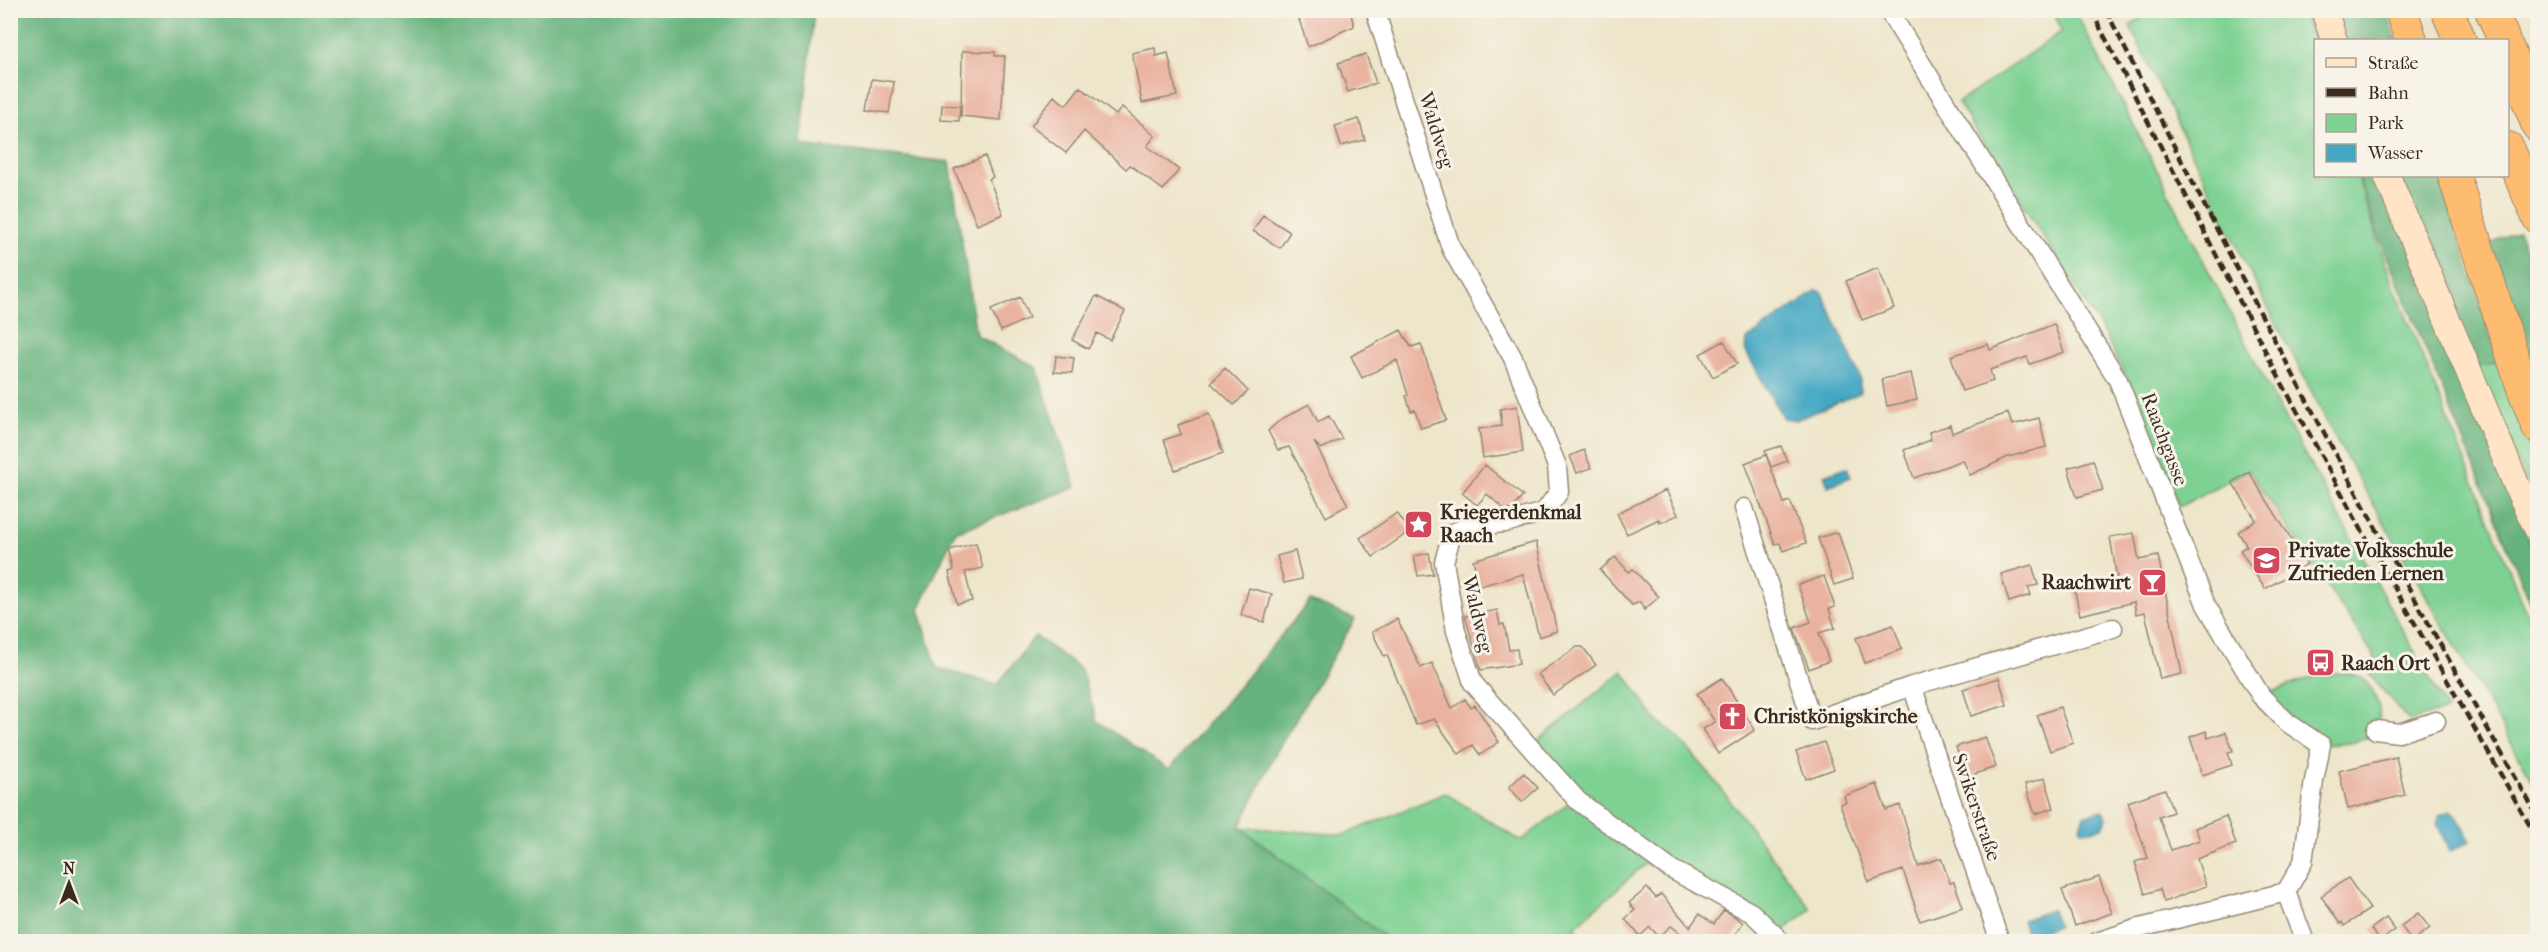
<svg xmlns="http://www.w3.org/2000/svg" width="2548" height="952" viewBox="0 0 2548 952" font-family="'IM FELL French Canon',serif">
<style>
.green{fill:#7ed193;stroke:#5c7e58;stroke-width:1.5}
.forest{fill:#66b37d;stroke:#506e4e;stroke-width:1.5}
.water{fill:#43a7c3;stroke:#3f6870;stroke-width:1.5}
.building{fill:#eab3a0}
.lines{fill:none;stroke-linecap:round;stroke-linejoin:round}
.minor-casing{stroke:#948874;stroke-width:21}
.secondary-casing{stroke:#948874;stroke-width:28}
.motorway-casing{stroke:#948874;stroke-width:34}
.minor{stroke:#fff;stroke-width:18}
.secondary{stroke:#ffe4c6;stroke-width:26}
.motorway{stroke:#febc70;stroke-width:32}
.rail{stroke:#3b2a1e;stroke-width:4.5;stroke-dasharray:9 4.5;stroke-linecap:butt}
.labels{text-anchor:middle;stroke-width:6;stroke-linejoin:round;paint-order:stroke}
.street-label{font-size:20px;fill:#3b2a1e;stroke:#f7f3e8}
.poi-label{font-size:20px;font-weight:bold;fill:#3b2a1e;stroke:#f7f3e8;text-anchor:start}
</style>
<rect width="100%" height="100%" fill="#f7f3e8"/>
<filter id="ink" filterUnits="userSpaceOnUse"><feTurbulence type="fractalNoise" baseFrequency=".0167" numOctaves="2"/><feDisplacementMap in="SourceGraphic" scale="12" xChannelSelector="R" yChannelSelector="G"/><feConvolveMatrix kernelMatrix="1 2 1 2 8 2 1 2 1" color-interpolation-filters="sRGB"/></filter>
<filter id="wash" filterUnits="userSpaceOnUse"><feTurbulence type="fractalNoise" baseFrequency=".008" numOctaves="4" result="noise"/><feDisplacementMap in="SourceGraphic" scale="24" xChannelSelector="R" yChannelSelector="G"/><feGaussianBlur stdDeviation="1.35" result="paint"/><feColorMatrix in="noise" values="0 0 0 0 0 0 0 0 0 0 0 0 0 0 0 0 0 1.4 0 .05"/><feComposite in="paint" operator="in"/></filter>
<g filter="url(#wash)">
<rect width="100%" height="100%" fill="#eee6ca"/>
<path class="green" d="M 2053,11 L 2075,11 L 2280,410 L 2447,710 L 2409,721 L 2370,675 L 2375,657 L 2249,470 L 2179,507 L 2138,400 L 2100,326 L 1958,103 L 2062,31 Z
M 2150,11 L 2302,11 L 2315,50 L 2316,176 L 2357,176 L 2389,274 L 2537,638 L 2537,788 L 2337,441 L 2245,263 L 2130,26 Z
M 2499,362 L 2537,465 L 2537,508 L 2477,367 Z
M 1623,671 L 1656,720 L 1674,733 L 1710,774 L 1811,909 L 1772,940 L 1743,914 L 1646,863 L 1575,927 L 1589,941 L 1390,941 L 1240,827 L 1344,835 L 1445,793 L 1521,841 L 1578,796 L 1534,744 Z
M 2343,673 C 2348,674 2356,674 2361,677 C 2376,688 2388,721 2371,735 C 2358,745 2337,744 2321,745 L 2261,696 L 2321,674 Z"/>
<path class="forest" d="M 10,11 L 814,11 L 801,145 L 950,162 L 976,335 L 1036,367 L 1076,487 L 955,532 L 919,609 L 937,668 L 997,685 L 1035,636 L 1081,669 L 1097,721 L 1169,770 L 1310,601 L 1355,619 L 1274,756 L 1240,827 L 1390,941 L 11,941 Z
M 2303,11 L 2316,11 L 2327,40 L 2316,40 L 2315,48 Z
M 2335,11 L 2386,11 L 2397,40 L 2346,40 Z
M 2358,176 L 2380,176 L 2537,561 L 2537,618 L 2376,229 Z
M 2398,176 L 2440,176 L 2499,362 L 2477,367 Z
M 2518,231 L 2537,276 L 2537,380 L 2491,243 Z"/>
<path class="water" d="M 1817,290 L 1822,292 L 1860,377 L 1860,393 L 1796,420 L 1783,418 L 1745,350 L 1747,340 Z
M 1847,467 L 1851,477 L 1828,486 L 1824,475 Z
M 2098,811 L 2102,811 L 2107,818 L 2104,826 L 2092,831 L 2082,830 L 2081,823 L 2084,816 Z
M 2450,811 L 2454,813 L 2471,841 L 2450,852 L 2437,824 L 2440,815 Z
M 2052,910 L 2058,926 L 2027,936 L 2022,920 Z"/>
<g id="blocks">
<path class="building" d="M 1296,10 L 1350,10 L 1354,26 L 1308,47 Z
M 1155,48 L 1156,56 L 1168,53 L 1177,96 L 1142,103 L 1132,53 Z
M 962,51 L 995,52 L 995,56 L 1005,56 L 1001,120 L 961,116 Z
M 1366,54 L 1376,83 L 1348,92 L 1338,63 Z
M 872,79 L 894,82 L 889,113 L 867,110 Z
M 1080,87 L 1116,115 L 1122,107 L 1155,136 L 1147,146 L 1179,170 L 1163,190 L 1130,165 L 1126,169 L 1084,131 L 1066,153 L 1031,126 L 1054,96 L 1066,105 Z
M 942,105 L 960,106 L 959,121 L 941,120 Z
M 1359,119 L 1365,140 L 1341,146 L 1335,126 Z
M 985,156 L 993,177 L 989,179 L 1003,214 L 977,225 L 954,169 Z
M 1263,215 L 1290,232 L 1280,248 L 1253,231 Z
M 1878,268 L 1894,308 L 1862,320 L 1846,281 Z
M 1096,296 L 1125,311 L 1110,340 L 1097,333 L 1088,349 L 1072,340 Z
M 1020,297 L 1029,318 L 1001,331 L 991,310 Z
M 2054,324 L 2064,352 L 2030,364 L 2027,357 L 1990,370 L 1993,381 L 1962,391 L 1951,356 L 1988,344 L 1990,350 Z
M 1401,330 L 1411,347 L 1421,344 L 1446,420 L 1421,428 L 1415,410 L 1411,411 L 1406,396 L 1408,395 L 1397,360 L 1362,378 L 1351,356 Z
M 1724,341 L 1737,364 L 1713,377 L 1700,354 Z
M 1056,356 L 1074,358 L 1072,373 L 1054,372 Z
M 1225,368 L 1248,391 L 1234,405 L 1211,383 Z
M 1911,373 L 1917,400 L 1887,406 L 1882,379 Z
M 1309,404 L 1318,422 L 1329,416 L 1342,439 L 1321,449 L 1314,442 L 1348,505 L 1326,517 L 1289,447 L 1278,450 L 1268,431 L 1280,420 Z
M 1517,406 L 1523,452 L 1483,458 L 1479,429 L 1502,426 L 1500,409 Z
M 2008,413 L 2012,425 L 2039,418 L 2046,447 L 2008,457 L 1970,475 L 1963,460 L 1914,478 L 1904,450 L 1931,440 L 1929,432 L 1950,425 L 1952,433 Z
M 1209,414 L 1223,453 L 1175,470 L 1164,440 L 1181,434 L 1178,425 Z
M 1781,446 L 1787,461 L 1771,467 L 1765,451 Z
M 1584,450 L 1591,468 L 1577,473 L 1570,456 Z
M 1766,455 L 1784,503 L 1790,501 L 1806,543 L 1783,551 L 1780,543 L 1775,544 L 1745,463 Z
M 2093,460 L 2103,490 L 2077,497 L 2068,468 Z
M 1485,465 L 1523,496 L 1512,509 L 1506,511 L 1487,494 L 1477,505 L 1462,493 Z
M 2249,472 L 2307,564 L 2265,589 L 2240,550 L 2247,546 L 2238,532 L 2256,520 L 2232,482 Z
M 1666,490 L 1678,515 L 1660,523 L 1659,519 L 1627,534 L 1617,513 Z
M 1397,513 L 1410,531 L 1373,557 L 1360,538 Z
M 1838,532 L 1853,579 L 1834,585 L 1818,538 Z
M 2134,533 L 2139,560 L 2158,556 L 2182,674 L 2160,679 L 2145,612 L 2136,614 L 2134,602 L 2080,615 L 2074,588 L 2117,578 L 2110,537 Z
M 1536,542 L 1557,631 L 1539,637 L 1523,574 L 1480,586 L 1473,560 Z
M 976,543 L 983,568 L 965,572 L 972,601 L 957,604 L 949,572 L 954,570 L 949,550 Z
M 1295,551 L 1302,579 L 1284,583 L 1277,556 Z
M 1429,553 L 1433,574 L 1418,576 L 1414,556 Z
M 1615,557 L 1629,572 L 1633,569 L 1659,597 L 1644,610 L 1640,602 L 1632,605 L 1600,570 Z
M 2032,565 L 2038,585 L 2028,587 L 2031,595 L 2009,602 L 2001,574 Z
M 1824,576 L 1835,607 L 1829,609 L 1835,628 L 1819,633 L 1829,661 L 1809,669 L 1794,628 L 1811,622 L 1798,585 Z
M 1249,588 L 1272,594 L 1264,622 L 1241,615 Z
M 1497,610 L 1500,625 L 1504,624 L 1509,650 L 1517,649 L 1519,664 L 1481,670 L 1465,616 Z
M 1397,619 L 1421,668 L 1432,663 L 1452,708 L 1465,699 L 1471,708 L 1475,705 L 1499,742 L 1480,755 L 1473,745 L 1459,754 L 1434,719 L 1416,725 L 1387,655 L 1384,656 L 1372,632 Z
M 1893,625 L 1902,649 L 1865,663 L 1856,638 Z
M 1577,647 L 1583,647 L 1596,665 L 1553,695 L 1538,674 Z
M 1722,678 L 1755,730 L 1718,754 L 1703,729 L 1715,722 L 1697,694 Z
M 1999,678 L 2007,705 L 1971,716 L 1963,689 Z
M 2060,707 L 2073,743 L 2050,751 L 2037,715 Z
M 2206,731 L 2208,738 L 2226,732 L 2233,751 L 2228,752 L 2232,765 L 2202,775 L 2190,737 Z
M 1985,737 L 1996,767 L 1966,777 L 1956,747 Z
M 1824,742 L 1834,769 L 1806,779 L 1796,752 Z
M 2396,757 L 2405,795 L 2348,809 L 2339,771 Z
M 1524,773 L 1538,788 L 1522,802 L 1509,787 Z
M 2045,778 L 2054,808 L 2035,814 L 2025,784 Z
M 1877,784 L 1886,810 L 1900,805 L 1918,866 L 1941,858 L 1950,883 L 1954,882 L 1963,907 L 1920,921 L 1903,870 L 1869,882 L 1840,804 L 1846,802 L 1844,796 Z
M 2165,789 L 2173,812 L 2159,817 L 2171,850 L 2200,840 L 2195,828 L 2226,816 L 2236,844 L 2197,859 L 2206,886 L 2164,902 L 2160,889 L 2145,894 L 2135,862 L 2148,858 L 2128,802 Z
M 2099,877 L 2112,913 L 2075,926 L 2062,890 Z
M 2348,878 L 2370,909 L 2344,926 L 2342,922 L 2340,924 L 2321,896 Z
M 1647,888 L 1656,898 L 1661,894 L 1690,927 L 1699,914 L 1714,924 L 1724,910 L 1731,914 L 1743,923 L 1733,937 L 1739,942 L 1692,942 L 1671,926 L 1659,937 L 1650,927 L 1640,936 L 1625,919 L 1635,910 L 1629,903 Z
M 2418,913 L 2430,928 L 2412,941 L 2401,926 Z
M 2386,918 L 2395,930 L 2380,941 L 2371,929 Z"/>
</g>
</g>
<g filter="url(#ink)">
<use href="#blocks" fill-opacity="0" stroke="#948874" stroke-width="1.5"/>
<g class="lines">
<defs>
<path id="minor" d="M 1375,10 L 1451,248 L 1513,358 L 1557,466 L 1559,492 L 1544,512 L 1505,523 L 1471,526 L 1452,533 L 1444,562 L 1456,631 L 1473,683 L 1578,801 L 1669,868 L 1752,913 L 1782,942
M 1888,10 L 2118,380 L 2206,605 L 2261,696 L 2288,723 L 2321,745 L 2314,781 L 2303,862 L 2286,892 L 2136,929 L 2097,942
M 1744,508 L 1812,721 L 1912,686 L 2113,628
M 1912,686 L 2000,942
M 2376,730 L 2399,733 L 2436,721
M 2286,892 L 2305,942"/>
<path id="secondary" d="M 2324,10 L 2334,40
M 2387,176 L 2519,491 L 2538,530"/>
<path id="motorway" d="M 2401,10 L 2411,40
M 2447,10 L 2460,40
M 2491,10 L 2504,40
M 2508,49 L 2538,126
M 2508,148 L 2538,217
M 2454,176 L 2522,385 L 2538,427"/>
</defs>
<use href="#minor" class="minor-casing"/>
<use href="#secondary" class="secondary-casing"/>
<use href="#motorway" class="motorway-casing"/>
<use href="#minor" class="minor"/>
<use href="#secondary" class="secondary"/>
<use href="#motorway" class="motorway"/>
<path class="rail" d="M 2091,10 L 2276,372 L 2356,520 L 2538,840
M 2106,10 C 2241,284 2386,552 2538,817"/>
</g>
</g>
<defs>
<symbol id="sight-square" viewBox="-11 -11 22 22"><rect x="-9" y="-9" width="18" height="18" rx="4" fill="#d1495b" stroke="#f7f3e8"/><path d="M0-6L1.8-2.2L6-1.7L2.9 1.2L3.7 5.4L0 3.3L-3.7 5.4L-2.9 1.2L-6-1.7L-1.8-2.2Z" fill="#fff"/></symbol>
<symbol id="school-square" viewBox="-11 -11 22 22"><rect x="-9" y="-9" width="18" height="18" rx="4" fill="#d1495b" stroke="#f7f3e8"/><path d="M0-5L7-2L0 1L-7-2ZM-4 1L0 2.5L4 1V4Q0 6-4 4Z" fill="#fff"/></symbol>
<symbol id="bar-square" viewBox="-11 -11 22 22"><rect x="-9" y="-9" width="18" height="18" rx="4" fill="#d1495b" stroke="#f7f3e8"/><path d="M-6-5H6L.8 .8V4.5H3.5V6h-7V4.5H-.8V.8Z" fill="#fff"/></symbol>
<symbol id="bus-square" viewBox="-11 -11 22 22"><rect x="-9" y="-9" width="18" height="18" rx="4" fill="#d1495b" stroke="#f7f3e8"/><path d="M-5-6H5V4H4V6H2V4H-2V6H-4V4H-5ZM-3.5-4V0h7V-4ZM-3.5 1.2v1.5H-2V1.2ZM2 1.2v1.5H3.5V1.2Z" fill="#fff"/></symbol>
<symbol id="church-square" viewBox="-11 -11 22 22"><rect x="-9" y="-9" width="18" height="18" rx="4" fill="#d1495b" stroke="#f7f3e8"/><path d="M-1.2-6h2.4v3.5h3.3v2.4h-3.3V6h-2.4V-.1h-3.3v-2.4h3.3Z" fill="#fff"/></symbol>
</defs>
<g fill-rule="evenodd">
<use href="#sight-square" x="1402" y="508" width="33" height="33"/>
<use href="#school-square" x="2250" y="544" width="33" height="33"/>
<use href="#bar-square" x="2136" y="566" width="33" height="33"/>
<use href="#bus-square" x="2304" y="646" width="33" height="33"/>
<use href="#church-square" x="1716" y="700" width="33" height="33"/>
</g>
<g class="labels">
<g class="street-label">
<text transform="translate(1437 130) rotate(73)" y="7">Waldweg</text>
<text transform="translate(2165 439) rotate(69)" y="7">Raachgasse</text>
<text transform="translate(1478 614) rotate(77)" y="7">Waldweg</text>
<text transform="translate(1977 807) rotate(71)" y="7">Swikerstraße</text>
</g>
<g class="poi-label">
<text x="1440" y="519">Kriegerdenkmal<tspan x="1440" dy="23">Raach</tspan></text>
<text x="2288" y="557">Private Volksschule<tspan x="2288" dy="23">Zufrieden Lernen</tspan></text>
<text x="2131" y="589" text-anchor="end">Raachwirt</text>
<text x="2341" y="670">Raach Ort</text>
<text x="1754" y="723">Christkönigskirche</text>
</g>
</g>
<rect width="2548" height="952" fill="none" stroke="#f7f3e8" stroke-width="36"/>
<rect x="2314" y="39" width="195" height="138" fill="#f7f3e8" stroke="#aca397" stroke-width="1.5"/>
<rect x="2326" y="58" width="30" height="9" fill="#ffe4c6" stroke="#aca397" stroke-width="1.5"/>
<text x="2368" y="69" font-size="18" fill="#3b2a1e">Straße</text>
<rect x="2326" y="88" width="30" height="9" fill="#3b2a1e" stroke="#aca397" stroke-width="1.5"/>
<text x="2368" y="99" font-size="18" fill="#3b2a1e">Bahn</text>
<rect x="2326" y="114" width="30" height="18" fill="#7ed193" stroke="#aca397" stroke-width="1.5"/>
<text x="2368" y="129" font-size="18" fill="#3b2a1e">Park</text>
<rect x="2326" y="144" width="30" height="18" fill="#43a7c3" stroke="#aca397" stroke-width="1.5"/>
<text x="2368" y="159" font-size="18" fill="#3b2a1e">Wasser</text>
<g transform="translate(69 883)" stroke="#f7f3e8" stroke-width="4.5" paint-order="stroke">
<path d="M0-4.5L10 22L0 15L-10 22Z" fill="#3b2a1e"/>
<text y="-9" font-size="16" font-weight="bold" text-anchor="middle" fill="#3b2a1e">N</text>
</g>
</svg>
